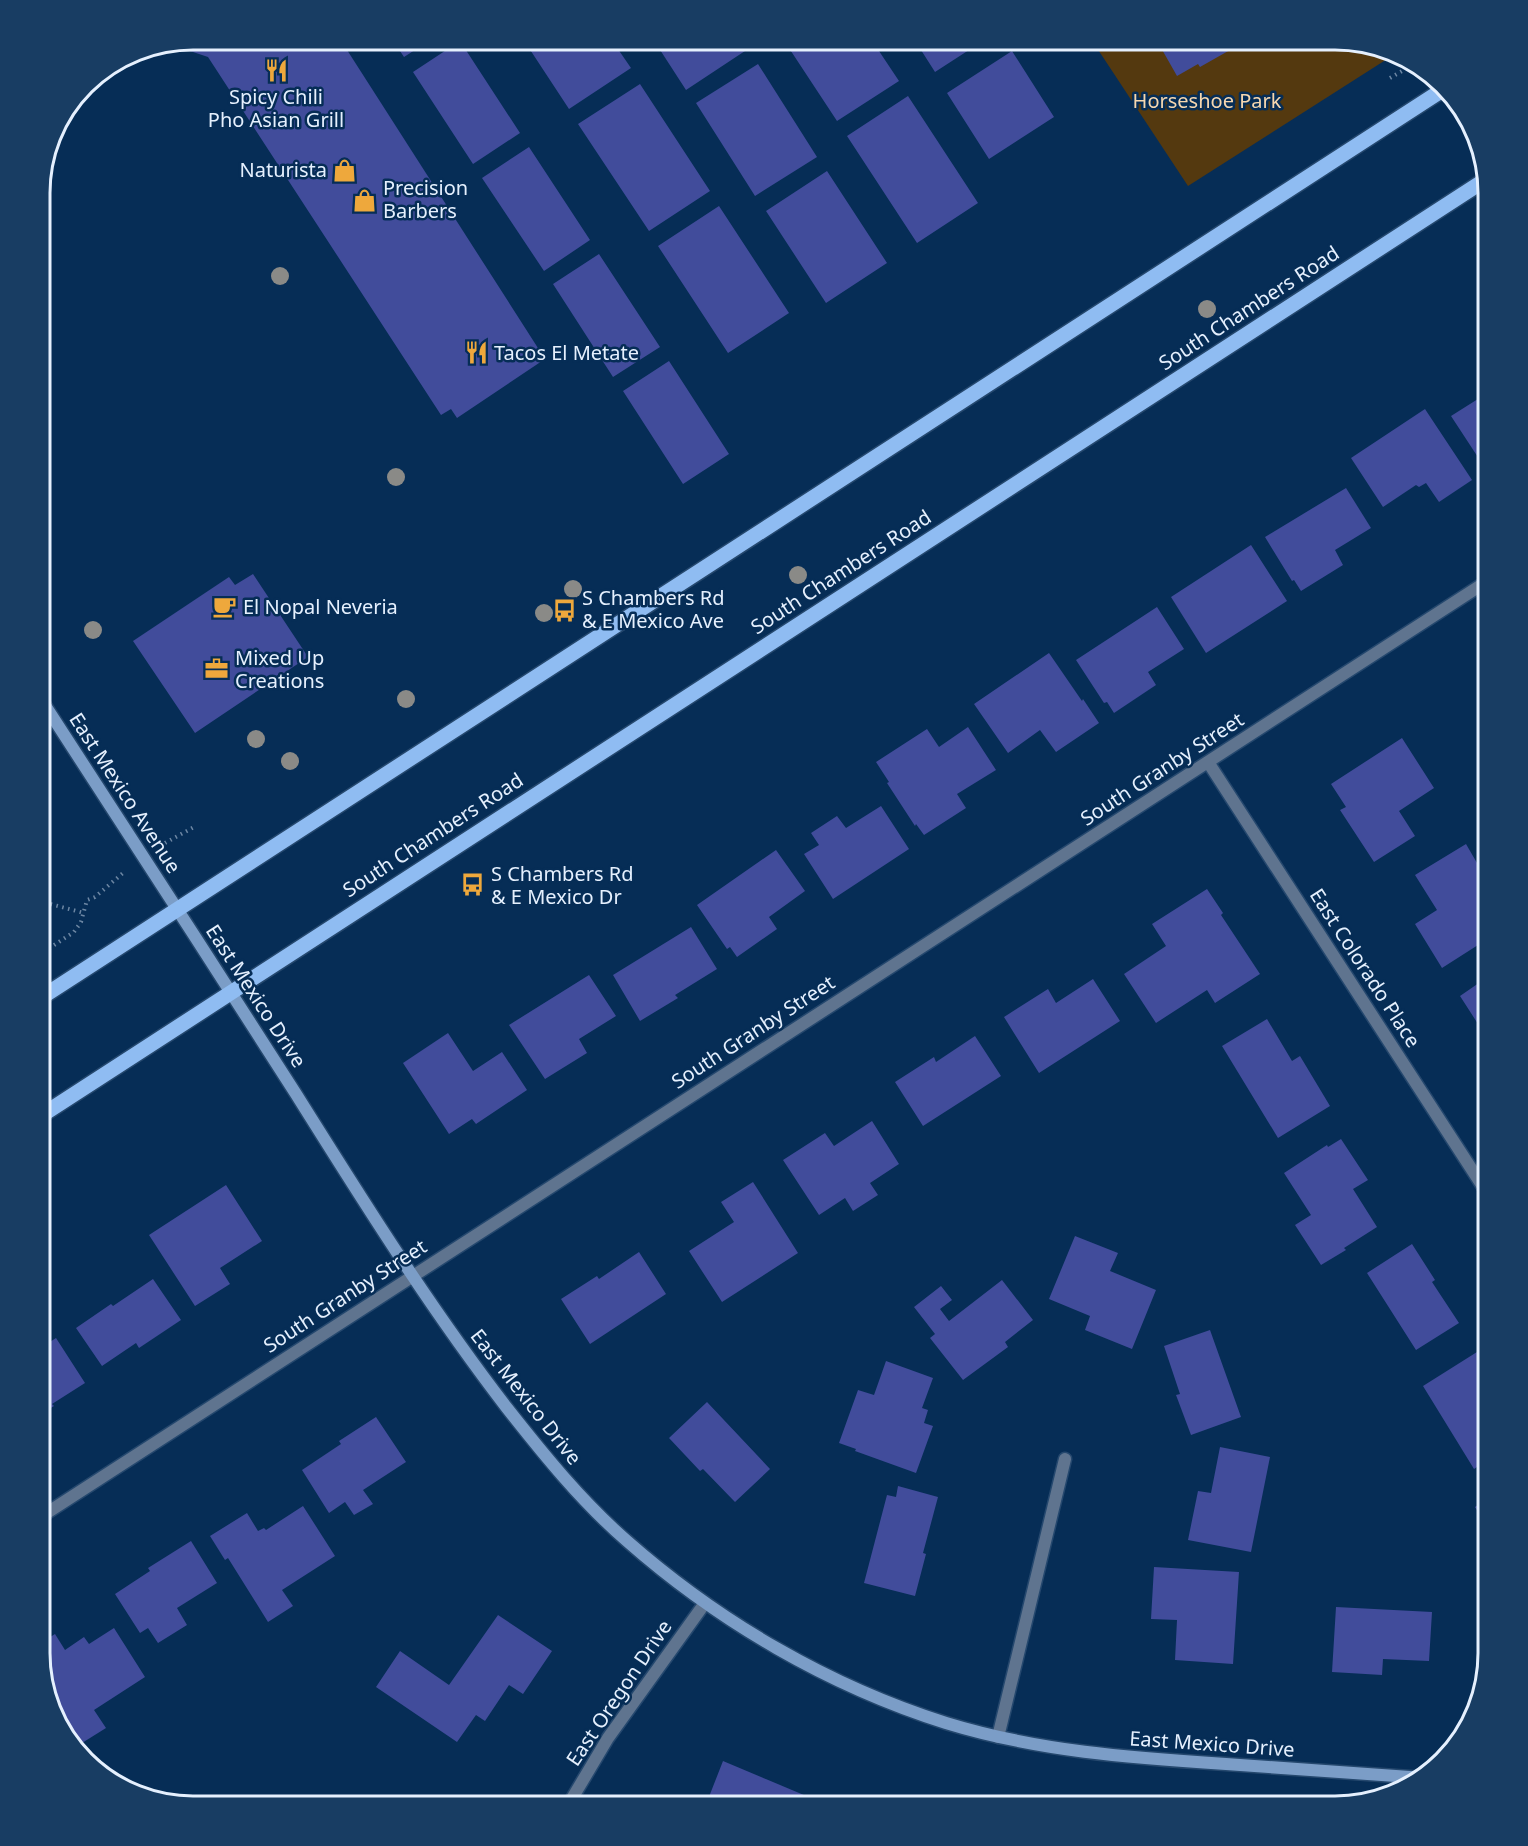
<svg xmlns="http://www.w3.org/2000/svg" width="1528" height="1846" viewBox="0 0 1528 1846" font-family="'Noto Sans',sans-serif">
<style>
.green{fill:#54390f}
.building{fill:#414c9b}
.lines{fill:none;stroke-linecap:round;stroke-linejoin:round}
.street-casing{stroke:#25486e;stroke-width:15}
.secondary-casing{stroke:#25486e;stroke-width:15}
.primary-casing{stroke:#25486e;stroke-width:18}
.path{stroke:#6c86a3;stroke-width:4;stroke-dasharray:1.5 4.5;stroke-linecap:butt}
.street{stroke:#5f748f;stroke-width:12}
.secondary{stroke:#7b9dc7;stroke-width:12}
.primary{stroke:#8fbcf2;stroke-width:15}
.tree{fill:#8a8a87}
.labels{text-anchor:middle;stroke-width:5;stroke-linejoin:round;paint-order:stroke}
.poi-label{font-size:20px;fill:#e5f0fe;stroke:#062d56;text-anchor:start}
.park-label{font-size:20px;fill:#f6d7af;stroke:#062d56}
.street-label{font-size:20px;fill:#e5f0fe;stroke:#062d56}
.rim{fill:none;stroke:#e5f0fe;stroke-width:3}
</style>
<rect width="100%" height="100%" fill="#062d56"/>
<path class="green" d="M 1091,39 L 1345,39 L 1395,54 L 1188,186 Z"/>
<path class="building" d="M 192,39 L 340,39 L 545,359 L 457,418 L 451,409 L 441,415 L 208,57 L 169,44 Z
M 392,39 L 432,39 L 404,57 Z
M 523,39 L 611,39 L 631,68 L 569,109 Z
M 653,39 L 741,39 L 748,49 L 686,90 Z
M 783,39 L 871,39 L 899,81 L 837,121 Z
M 914,39 L 986,39 L 935,72 Z
M 1156,39 L 1240,39 L 1229,46 L 1230,50 L 1200,67 L 1198,64 L 1177,76 Z
M 460,41 L 520,133 L 473,164 L 413,72 Z
M 1012,51 L 1054,117 L 989,159 L 947,93 Z
M 758,64 L 817,157 L 755,196 L 696,103 Z
M 640,84 L 710,191 L 649,231 L 578,124 Z
M 908,96 L 978,203 L 917,243 L 847,136 Z
M 529,147 L 590,240 L 544,271 L 482,178 Z
M 827,171 L 887,263 L 826,303 L 766,211 Z
M 719,206 L 789,313 L 728,353 L 658,246 Z
M 599,254 L 660,347 L 613,377 L 553,284 Z
M 669,361 L 729,454 L 683,484 L 623,391 Z
M 1489,392 L 1489,470 L 1487,471 L 1451,416 Z
M 1425,409 L 1472,480 L 1439,502 L 1426,483 L 1419,487 L 1416,485 L 1383,507 L 1351,458 Z
M 1346,488 L 1371,528 L 1335,550 L 1343,565 L 1301,591 L 1294,580 L 1292,581 L 1265,537 Z
M 1251,545 L 1287,601 L 1206,653 L 1171,597 Z
M 253,574 L 308,657 L 195,733 L 133,641 L 229,577 L 235,585 Z
M 1157,607 L 1184,649 L 1148,672 L 1156,685 L 1114,713 L 1107,702 L 1104,703 L 1076,660 Z
M 1049,653 L 1082,701 L 1083,699 L 1099,723 L 1056,752 L 1040,730 L 1008,753 L 974,704 Z
M 968,727 L 996,770 L 957,794 L 966,808 L 924,835 L 916,824 L 915,826 L 887,783 L 889,782 L 876,762 L 927,729 L 939,747 Z
M 1402,738 L 1434,788 L 1399,811 L 1415,836 L 1374,862 L 1340,810 L 1346,807 L 1331,784 Z
M 881,806 L 909,849 L 833,899 L 804,854 L 819,845 L 811,833 L 837,816 L 846,828 Z
M 1466,844 L 1484,875 L 1489,872 L 1489,938 L 1442,968 L 1415,924 L 1437,910 L 1415,875 Z
M 776,850 L 805,891 L 769,917 L 777,929 L 737,957 L 730,947 L 727,949 L 697,905 Z
M 1207,889 L 1223,913 L 1221,915 L 1260,974 L 1215,1003 L 1207,990 L 1156,1023 L 1124,974 L 1166,946 L 1152,924 Z
M 691,927 L 717,969 L 675,995 L 678,998 L 640,1021 L 613,975 Z
M 589,975 L 616,1016 L 579,1039 L 587,1053 L 545,1079 L 509,1025 Z
M 1489,976 L 1489,1041 L 1460,996 Z
M 1093,979 L 1120,1021 L 1039,1073 L 1004,1017 L 1048,989 L 1056,1003 Z
M 1267,1019 L 1292,1061 L 1300,1056 L 1330,1106 L 1278,1138 L 1222,1046 Z
M 448,1033 L 473,1071 L 502,1052 L 527,1090 L 476,1124 L 472,1119 L 449,1134 L 403,1063 Z
M 975,1036 L 1001,1076 L 923,1126 L 895,1082 L 934,1057 L 936,1062 Z
M 872,1121 L 899,1164 L 870,1183 L 878,1195 L 853,1211 L 845,1198 L 819,1215 L 783,1160 L 825,1133 L 834,1146 Z
M 1341,1139 L 1368,1180 L 1353,1189 L 1377,1227 L 1344,1248 L 1346,1250 L 1321,1265 L 1295,1225 L 1311,1215 L 1284,1173 L 1327,1145 L 1328,1147 Z
M 753,1182 L 798,1253 L 722,1302 L 689,1251 L 734,1222 L 721,1202 Z
M 226,1185 L 262,1241 L 220,1268 L 230,1284 L 195,1306 L 149,1235 Z
M 1075,1236 L 1118,1253 L 1110,1271 L 1156,1290 L 1132,1349 L 1085,1330 L 1090,1316 L 1049,1299 Z
M 1412,1244 L 1435,1280 L 1432,1282 L 1459,1323 L 1416,1350 L 1367,1273 Z
M 639,1252 L 666,1294 L 590,1344 L 561,1299 L 597,1276 L 599,1279 Z
M 153,1279 L 181,1320 L 139,1348 L 136,1343 L 102,1366 L 76,1328 L 111,1304 L 113,1306 Z
M 1002,1280 L 1033,1320 L 1005,1342 L 1008,1347 L 963,1380 L 930,1338 L 935,1334 L 914,1307 L 941,1286 L 952,1300 L 940,1309 L 949,1321 Z
M 1210,1330 L 1241,1417 L 1191,1435 L 1176,1395 L 1180,1394 L 1164,1346 Z
M 56,1338 L 85,1383 L 52,1404 L 54,1406 L 41,1414 L 39,1411 L 39,1349 Z
M 1477,1352 L 1489,1369 L 1489,1459 L 1474,1469 L 1423,1386 Z
M 886,1361 L 933,1378 L 922,1408 L 928,1410 L 924,1423 L 933,1426 L 916,1473 L 855,1451 L 856,1449 L 839,1443 L 858,1390 L 874,1395 Z
M 707,1402 L 770,1469 L 735,1502 L 703,1469 L 700,1471 L 669,1438 Z
M 376,1417 L 406,1462 L 363,1490 L 373,1504 L 354,1515 L 345,1502 L 329,1513 L 302,1470 L 341,1444 L 339,1441 Z
M 1220,1447 L 1270,1457 L 1251,1552 L 1188,1540 L 1198,1491 L 1211,1493 Z
M 898,1486 L 938,1497 L 923,1553 L 926,1554 L 915,1596 L 864,1583 L 887,1495 L 896,1497 Z
M 1489,1497 L 1489,1529 L 1475,1507 Z
M 303,1506 L 335,1556 L 282,1590 L 293,1606 L 268,1622 L 228,1558 L 225,1560 L 210,1536 L 247,1513 L 258,1531 L 264,1528 L 266,1530 Z
M 191,1541 L 217,1583 L 177,1608 L 187,1625 L 158,1643 L 148,1628 L 140,1633 L 115,1594 L 150,1571 L 148,1568 Z
M 1154,1567 L 1239,1572 L 1233,1664 L 1175,1660 L 1177,1620 L 1151,1619 Z
M 1336,1607 L 1432,1612 L 1429,1661 L 1383,1659 L 1382,1675 L 1332,1672 Z
M 498,1615 L 552,1651 L 523,1694 L 509,1685 L 485,1721 L 476,1715 L 457,1742 L 376,1687 L 400,1651 L 449,1685 Z
M 114,1628 L 145,1677 L 94,1710 L 106,1728 L 82,1743 L 70,1725 L 68,1727 L 56,1708 L 39,1654 L 39,1644 L 55,1634 L 65,1650 L 84,1637 L 89,1644 Z
M 723,1761 L 811,1798 L 807,1807 L 705,1807 Z
M 308,1798 L 310,1807 L 272,1807 L 272,1806 Z"/>
<g class="lines">
<defs>
<path id="street" d="M 1208,762 L 1489,1196
M 39,1518 L 1489,580
M 998,1737 L 1065,1459
M 567,1807 L 608,1738 L 705,1603"/>
<path id="secondary" d="M 39,696 C 125,828 211,961 296,1094 C 363,1201 430,1308 507,1408 C 544,1455 582,1502 627,1541 C 719,1622 829,1686 946,1723 C 1037,1751 1131,1758 1226,1764 C 1292,1769 1358,1773 1424,1778"/>
<path id="primary" d="M 39,999 L 1444,89
M 39,1117 L 1485,180"/>
</defs>
<use href="#street" class="street-casing"/>
<use href="#secondary" class="secondary-casing"/>
<use href="#primary" class="primary-casing"/>
<path class="path" d="M 1390,78 L 1416,63
M 165,843 L 194,827
M 39,901 L 84,913
M 39,955 L 74,932 L 81,922 L 87,900 L 95,897 L 123,873"/>
<use href="#street" class="street"/>
<use href="#secondary" class="secondary"/>
<use href="#primary" class="primary"/>
</g>
<g class="tree">
<circle cx="280" cy="276" r="9"/>
<circle cx="1207" cy="309" r="9"/>
<circle cx="396" cy="477" r="9"/>
<circle cx="798" cy="575" r="9"/>
<circle cx="573" cy="589" r="9"/>
<circle cx="544" cy="613" r="9"/>
<circle cx="93" cy="630" r="9"/>
<circle cx="406" cy="699" r="9"/>
<circle cx="256" cy="739" r="9"/>
<circle cx="290" cy="761" r="9"/>
</g>
<defs>
<symbol id="restaurant-bare" viewBox="-9 -9 18 18"><path d="M-5-6h1v4h1v-4h1v4h1v-4h1v5L-1.5 .5V6h-2V.5L-5-1ZM5-6V6H3V1.5H1.5Q1.5-4 5-6Z" fill="#eea83c" stroke="#062d56" stroke-width="2.5" paint-order="stroke"/></symbol>
<symbol id="shop-bare" viewBox="-9 -9 18 18"><path d="M-5-2.5h2.3a2.7 3.5 0 0 1 5.4 0H5L5.5 6h-11ZM-1.5-2.5h3a1.5 2.3 0 0 0-3 0Z" fill="#eea83c" stroke="#062d56" stroke-width="2.5" paint-order="stroke"/></symbol>
<symbol id="cafe-bare" viewBox="-9 -9 18 18"><path d="M-5.5-4.5H6V0H3Q3 3.5 0 3.5H-2.5Q-5.5 3.5-5.5 0ZM3-3.2v2h1.7v-2ZM-6 4.5H4V6H-6Z" fill="#eea83c" stroke="#062d56" stroke-width="2.5" paint-order="stroke"/></symbol>
<symbol id="bus-bare" viewBox="-9 -9 18 18"><path d="M-5-6H5V4H4V6H2V4H-2V6H-4V4H-5ZM-3.5-4V0h7V-4ZM-3.5 1.2v1.5H-2V1.2ZM2 1.2v1.5H3.5V1.2Z" fill="#eea83c" stroke="#062d56" stroke-width="2.5" paint-order="stroke"/></symbol>
<symbol id="office-bare" viewBox="-9 -9 18 18"><path d="M-6-3h4V-5.5h4V-3h4V5H-6ZM-1-4.5V-3h2v-1.5ZM-6 0V1H6V0Z" fill="#eea83c" stroke="#062d56" stroke-width="2.5" paint-order="stroke"/></symbol>
</defs>
<g fill-rule="evenodd">
<use href="#restaurant-bare" x="260" y="54" width="33" height="33"/>
<use href="#shop-bare" x="328" y="154" width="33" height="33"/>
<use href="#shop-bare" x="348" y="184" width="33" height="33"/>
<use href="#restaurant-bare" x="460" y="336" width="33" height="33"/>
<use href="#cafe-bare" x="208" y="590" width="33" height="33"/>
<use href="#bus-bare" x="548" y="594" width="33" height="33"/>
<use href="#office-bare" x="200" y="652" width="33" height="33"/>
<use href="#bus-bare" x="456" y="868" width="33" height="33"/>
</g>
<g class="labels">
<g class="poi-label">
<text x="276" y="104" text-anchor="middle">Spicy Chili<tspan x="276" dy="23">Pho Asian Grill</tspan></text>
<text x="327" y="177" text-anchor="end">Naturista</text>
<text x="383" y="195">Precision<tspan x="383" dy="23">Barbers</tspan></text>
<text x="494" y="360">Tacos El Metate</text>
<text x="582" y="605">S Chambers Rd<tspan x="582" dy="23">&amp; E Mexico Ave</tspan></text>
<text x="243" y="614">El Nopal Neveria</text>
<text x="235" y="665">Mixed Up<tspan x="235" dy="23">Creations</tspan></text>
<text x="491" y="881">S Chambers Rd<tspan x="491" dy="23">&amp; E Mexico Dr</tspan></text>
</g>
<g class="park-label">
<text x="1207" y="108">Horseshoe Park</text>
</g>
<g class="street-label">
<text transform="translate(1249 308) rotate(-33)" y="7">South Chambers Road</text>
<text transform="translate(841 572) rotate(-33)" y="7">South Chambers Road</text>
<text transform="translate(1162 769) rotate(-33)" y="7">South Granby Street</text>
<text transform="translate(125 793) rotate(57)" y="7">East Mexico Avenue</text>
<text transform="translate(433 835) rotate(-33)" y="7">South Chambers Road</text>
<text transform="translate(1365 968) rotate(57)" y="7">East Colorado Place</text>
<text transform="translate(256 996) rotate(57)" y="7">East Mexico Drive</text>
<text transform="translate(753 1032) rotate(-33)" y="7">South Granby Street</text>
<text transform="translate(345 1296) rotate(-33)" y="7">South Granby Street</text>
<text transform="translate(526 1397) rotate(52)" y="7">East Mexico Drive</text>
<text transform="translate(619 1693) rotate(-56)" y="7">East Oregon Drive</text>
<text transform="translate(1212 1744) rotate(4)" y="7">East Mexico Drive</text>
</g>
</g>
<path d="M0 0H1528V1846H0ZM193 50H1335A143 143 0 0 1 1478 193V1653A143 143 0 0 1 1335 1796H193A143 143 0 0 1 50 1653V193A143 143 0 0 1 193 50Z" fill="#183d63" fill-rule="evenodd"/>
<path class="rim" d="M193 50H1335A143 143 0 0 1 1478 193V1653A143 143 0 0 1 1335 1796H193A143 143 0 0 1 50 1653V193A143 143 0 0 1 193 50Z"/>
</svg>
